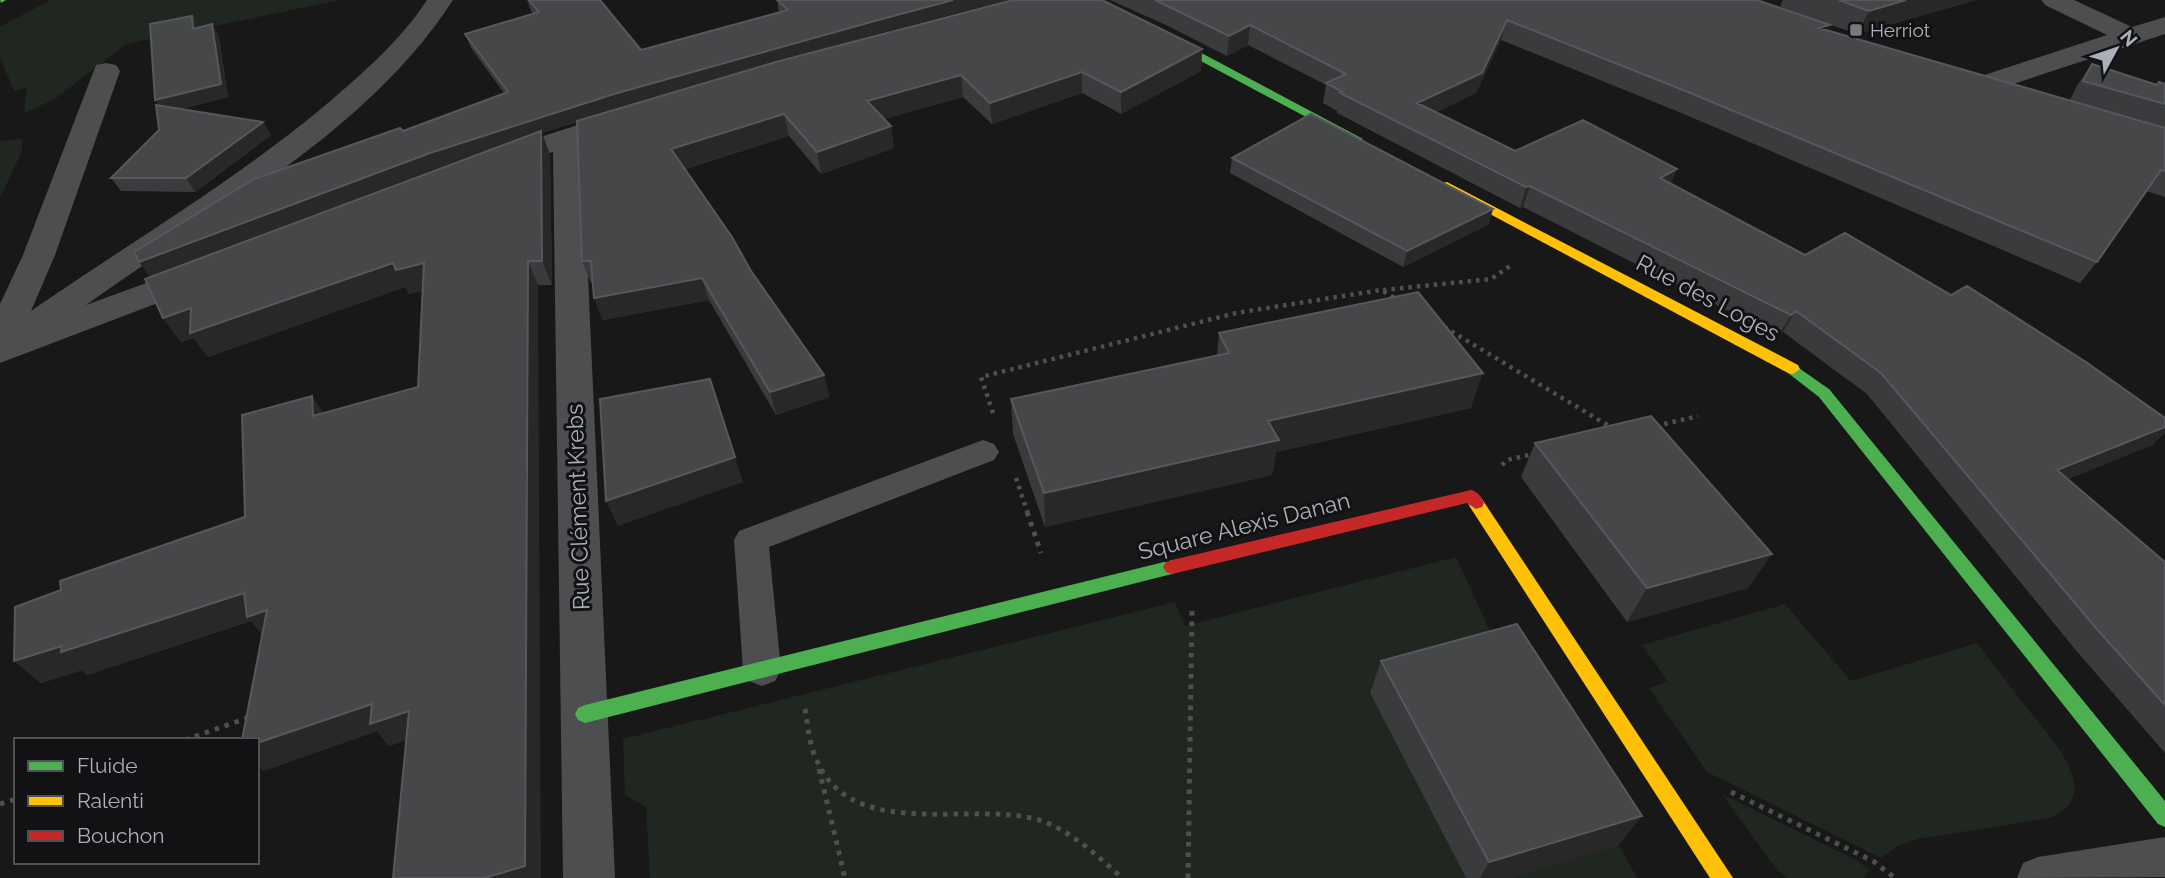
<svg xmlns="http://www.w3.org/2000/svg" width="2165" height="878" viewBox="0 0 2165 878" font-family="Raleway,sans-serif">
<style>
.green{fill:#202620}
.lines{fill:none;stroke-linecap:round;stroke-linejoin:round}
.path-far1{stroke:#4e4f51;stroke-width:4.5;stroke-dasharray:3.5 5;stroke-linecap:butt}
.path{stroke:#4e4f51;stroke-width:5;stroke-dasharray:4.5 6;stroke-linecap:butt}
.lane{fill:#4c4e50;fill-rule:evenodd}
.street{fill:#4c4e50;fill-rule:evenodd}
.fast{fill:#4caf50;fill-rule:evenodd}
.slow{fill:#ffc107;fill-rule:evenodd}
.jam{fill:#c62828;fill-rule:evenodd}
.wall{fill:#3a3b3c;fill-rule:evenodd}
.shaded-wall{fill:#282828}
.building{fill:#464749;stroke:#56585b;stroke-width:2}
.poi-dot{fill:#777b7f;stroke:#121214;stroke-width:2.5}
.labels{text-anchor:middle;stroke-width:6;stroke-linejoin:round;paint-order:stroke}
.far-poi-label{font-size:19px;fill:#aab0b7;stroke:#121214;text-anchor:start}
.street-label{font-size:23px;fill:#aab0b7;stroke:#121214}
</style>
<rect width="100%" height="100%" fill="#181818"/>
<path class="green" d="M 50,0 L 341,0 L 126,44 L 55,99 L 24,113 L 27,88 L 14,91 L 0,57 L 0,27 Z
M 22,139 L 22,151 L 0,198 L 0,141 Z
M 1456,557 L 1502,657 L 1370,693 L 1466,878 L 650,878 L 646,807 L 625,795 L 623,739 L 1175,602 L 1185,626 Z
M 1785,604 L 1851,681 L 1977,643 C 1994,665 2010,686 2027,708 C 2049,736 2107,795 2050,818 L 1918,839 L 1899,845 L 1881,858 L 1707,772 L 1649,688 L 1668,682 L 1642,645 Z
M 1722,794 L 1854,859 L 1870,870 L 1863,878 L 1787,878 L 1774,866 Z
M 1619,845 L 1637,878 L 1512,878 Z"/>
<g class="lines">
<path class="path-far1" d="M 1383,290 L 1491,279 L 1510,266
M 1444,327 L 1614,429
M 993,413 L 981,377 L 1236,313 L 1381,290 L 1398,300
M 1656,426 L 1698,416
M 1502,465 L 1507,460 L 1533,454
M 1016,478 L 1028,514"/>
<path class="path" d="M 1027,512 L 1041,553
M 805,709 C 808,726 809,745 817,761 C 853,843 972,800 1039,820 C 1070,830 1098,856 1122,878
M 185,740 L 250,717
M 819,769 L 845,878
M 1731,792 L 1873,861 L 1895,878
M 0,804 L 16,799
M 1188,878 L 1192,609"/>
<path class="lane" d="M 983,440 L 994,444 L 999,452 L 994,460 L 769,547 L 781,670 L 775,681 L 762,686 L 749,681 L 743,670 L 734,540 L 739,531 Z
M 2165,837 L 2165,877 L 2017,878 L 2023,863 L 2038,857 Z"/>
<path class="street" d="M 427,0 L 453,0 C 368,132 211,215 86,305 L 201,263 L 213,266 L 218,274 L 213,282 L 0,363 L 0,304 L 23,255 L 96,65 L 106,63 L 116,65 L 120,71 L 55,255 L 31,311 C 131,242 235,181 328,103 C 364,72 401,40 427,0 Z
M 2041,0 L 2074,0 L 2132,27 L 2165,17 L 2165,34 L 1986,93 L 1976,95 L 1966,93 L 1962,87 L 1966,81 L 2107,35 L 2045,5 Z
M 628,109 L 638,112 L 642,118 L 638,124 L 582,142 L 615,878 L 563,878 L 553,152 L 495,170 L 484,167 L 480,161 L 484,155 Z"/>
<path class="fast" d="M 0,0 L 6,0 L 1,3 Z
M 1078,0 L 1092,0 L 1160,31 L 1363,139 L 1357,143 L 1353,142 L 1152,35 Z
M 1793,364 L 1829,389 L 2165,801 L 2165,827 L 2158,824 L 1819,397 L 1788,373 L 1786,369 L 1788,365 Z
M 1172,560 L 1178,562 L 1181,567 L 1178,572 L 1172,574 L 585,723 L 578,720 L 575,714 L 578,708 L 585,705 Z"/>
<path class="slow" d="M 1447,182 L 1798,365 L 1800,369 L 1793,374 L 1788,373 L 1443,189 L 1443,183 Z
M 1476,497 L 1482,499 L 1733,878 L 1710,878 L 1470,507 L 1468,503 L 1470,499 Z"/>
<path class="jam" d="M 1471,490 C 1478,492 1481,496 1484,503 L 1482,507 L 1476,509 L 1467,503 L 1172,574 L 1166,572 L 1163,567 L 1166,562 L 1172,560 Z"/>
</g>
<path class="wall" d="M 527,0 L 600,0 L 641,50 L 779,13 L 777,0 L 1007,0 L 883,32 L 814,52 L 1202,49 L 1201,71 L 1121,114 L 1082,93 L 992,124 L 963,97 L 884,119 L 891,126 L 894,148 L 821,174 L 789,136 L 685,169 L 751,271 L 824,375 L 829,397 L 776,415 L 709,300 L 603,320 L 594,298 L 593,283 L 591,283 L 582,261 L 577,122 L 542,133 L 550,155 L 552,285 L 538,285 L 406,740 L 389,746 L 377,731 L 263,771 L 262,634 L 251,621 L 87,675 L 82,670 L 41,683 L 14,661 L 61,590 L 245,517 L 324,413 L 418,387 L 423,290 L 409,294 L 405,287 L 208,357 L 194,338 L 181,342 L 163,318 L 490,150 L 437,168 L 150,277 L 139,262 L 403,131 L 504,93 L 471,48 L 465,34 L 534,14 L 531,11 ZM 694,87 L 596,116 L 618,108 Z
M 1110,0 L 1757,0 L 1827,31 L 2070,100 L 2078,84 L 2092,64 L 2157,85 L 2165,84 L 2165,197 L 2146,191 L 2097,262 L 2080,283 L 1679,112 L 1501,40 L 1476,93 L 1436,112 L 1515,151 L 1670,184 L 1794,250 L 2165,418 L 2165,432 L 2152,445 L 2068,479 L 2165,562 L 2165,753 L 2074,648 L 1867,394 L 1783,332 L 1778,336 L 1523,207 L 1520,208 L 1337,113 L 1337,111 L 1323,103 L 1326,85 L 1248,45 L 1227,56 L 1166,25 Z
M 1783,0 L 1976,0 L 1857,34 L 1780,7 Z
M 192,16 L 199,27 L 212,24 L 219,37 L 228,97 L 181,109 L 263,122 L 271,135 L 195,192 L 121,191 L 111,178 L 159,130 L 159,106 L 155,100 Z
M 1232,158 L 1493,209 L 1488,225 L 1403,267 L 1230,173 Z
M 1219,333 L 1471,408 L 1276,452 L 1272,475 L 1045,527 L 1013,434 L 1011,399 L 1217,356 Z
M 1535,443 L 1748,588 L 1627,622 L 1521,477 Z
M 1381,661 L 1619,845 L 1512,878 L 1466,878 L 1370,693 Z"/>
<path class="shaded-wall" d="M 953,0 L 1007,0 L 883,32 L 618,108 L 542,133 L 550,155 L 552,285 L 542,261 L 541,133 L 437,168 L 150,277 L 139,262 L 430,153 L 614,94 L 882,19 Z
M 1906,0 L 1976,0 L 1857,34 L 1869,11 Z
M 192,16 L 200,29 L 193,29 Z
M 1507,20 L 1501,40 L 1476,93 L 1412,123 L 1417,103 Z
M 212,24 L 219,37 L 228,97 L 164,113 L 155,100 Z
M 1250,25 L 1248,45 L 1227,56 L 1229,36 Z
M 1202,49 L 1201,71 L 1121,114 L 1121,92 Z
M 1082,72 L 1082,93 L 992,124 L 990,103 Z
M 961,75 L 963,97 L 870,123 L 867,101 Z
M 784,114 L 789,136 L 677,171 L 671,149 Z
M 263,122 L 271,135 L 195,192 L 186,178 Z
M 891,126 L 894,148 L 821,174 L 817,152 Z
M 1677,169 L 1668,190 L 1660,178 Z
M 1530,186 L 1523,207 L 1520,208 L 1526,187 Z
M 1493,209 L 1488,225 L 1403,267 L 1407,251 Z
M 528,261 L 538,285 L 541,878 L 484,878 Z
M 393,263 L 424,263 L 437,287 L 409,294 L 405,287 L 208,357 L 194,338 L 181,342 L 163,318 L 191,308 Z
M 702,278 L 709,300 L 603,320 L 594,298 Z
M 1796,311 L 1783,332 L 1778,336 L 1791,315 Z
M 1483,373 L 1471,408 L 1276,452 L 1272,475 L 1045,527 L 1044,493 L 1268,421 Z
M 824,375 L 829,397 L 776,415 L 770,392 Z
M 312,396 L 328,420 L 313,416 Z
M 2165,427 L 2165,432 L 2152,445 L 2038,491 L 2057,470 Z
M 735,457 L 743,482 L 618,526 L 606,501 Z
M 1772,554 L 1748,588 L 1627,622 L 1647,588 Z
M 244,593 L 267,610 L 267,640 L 251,621 L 87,675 L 82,670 L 41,683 L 14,661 Z
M 372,704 L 409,711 L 427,733 L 389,746 L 377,731 L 263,771 L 257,765 L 257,743 Z
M 1642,816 L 1619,845 L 1512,878 L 1480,878 L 1489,862 Z"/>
<path class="building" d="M 529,0 L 600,0 L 641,50 L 788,10 L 777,0 L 953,0 L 882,19 L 614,94 L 430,153 L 139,262 L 134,252 L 254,179 L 400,128 L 403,131 L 508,92 L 465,34 L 539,12 Z
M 1013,0 L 1102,0 L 1202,49 L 1121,92 L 1082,72 L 990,103 L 961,75 L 867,101 L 891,126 L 817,152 L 784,114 L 671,149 L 732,237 L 751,271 L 824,375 L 770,392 L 702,278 L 594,298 L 591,261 L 582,261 L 577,121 L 776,62 Z
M 1155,0 L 1757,0 L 1830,25 L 1819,28 L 2165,128 L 2165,171 L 2161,170 L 2097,262 L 1688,92 L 1507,20 L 1482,73 L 1417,103 L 1515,151 L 1583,120 L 1677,169 L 1660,178 L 1805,255 L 1845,233 L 1951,295 L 1967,286 L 2086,362 L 2165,418 L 2165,427 L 2057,470 L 2165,562 L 2165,705 L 2096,628 L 1881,373 L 1796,311 L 1791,315 L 1530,186 L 1526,187 L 1340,93 L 1343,92 L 1326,83 L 1346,74 L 1250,25 L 1229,36 Z
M 1839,0 L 1906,0 L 1869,11 Z
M 192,16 L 193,29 L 212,24 L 221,84 L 155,100 L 150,24 Z
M 2092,64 L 2157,85 L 2159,82 L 2165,84 L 2165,104 L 2083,81 Z
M 156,105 L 263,122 L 186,178 L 111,178 L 159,130 Z
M 1311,114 L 1493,209 L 1407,251 L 1232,158 Z
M 541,131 L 542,261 L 528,261 L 525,866 L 484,878 L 393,878 L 409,711 L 370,724 L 372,704 L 257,743 L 257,740 L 242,740 L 267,610 L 247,617 L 244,593 L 61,652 L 62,646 L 14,661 L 15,607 L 61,590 L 60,581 L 245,517 L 242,415 L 312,396 L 313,416 L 418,387 L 424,263 L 396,270 L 393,263 L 190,333 L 191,308 L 163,318 L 145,279 Z
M 1418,292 L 1483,373 L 1268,421 L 1279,440 L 1044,493 L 1011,399 L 1229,353 L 1219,333 Z
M 710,379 L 735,457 L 606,501 L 600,399 Z
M 1651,416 L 1772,554 L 1647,588 L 1535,443 Z
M 1517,624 L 1642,816 L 1489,862 L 1381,661 Z"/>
<rect class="poi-dot" x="1849" y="23" width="14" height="14" rx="3.5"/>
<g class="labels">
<g class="far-poi-label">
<text x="1870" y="37">Herriot</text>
</g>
<g class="street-label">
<text transform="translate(1708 298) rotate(28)" y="8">Rue des Loges</text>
<text transform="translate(578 507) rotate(-92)" y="8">Rue Clément Krebs</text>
<text transform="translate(1244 526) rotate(-14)" y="8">Square Alexis Danan</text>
</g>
</g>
<rect x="14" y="738" width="245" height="126" fill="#121214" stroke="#4f5155" stroke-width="2"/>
<rect x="28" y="761" width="35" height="10" fill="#4caf50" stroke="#4f5155" stroke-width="2"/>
<text x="77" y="773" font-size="21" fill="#aab0b7">Fluide</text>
<rect x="28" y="796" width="35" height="10" fill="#ffc107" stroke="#4f5155" stroke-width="2"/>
<text x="77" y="808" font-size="21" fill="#aab0b7">Ralenti</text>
<rect x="28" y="831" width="35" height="10" fill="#c62828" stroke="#4f5155" stroke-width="2"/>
<text x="77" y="843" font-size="21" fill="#aab0b7">Bouchon</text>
<g transform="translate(2116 49) rotate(50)" stroke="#121214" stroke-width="5" paint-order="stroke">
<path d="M0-5L12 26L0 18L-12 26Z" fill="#aab0b7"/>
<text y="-10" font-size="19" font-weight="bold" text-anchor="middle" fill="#aab0b7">N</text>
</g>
</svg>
